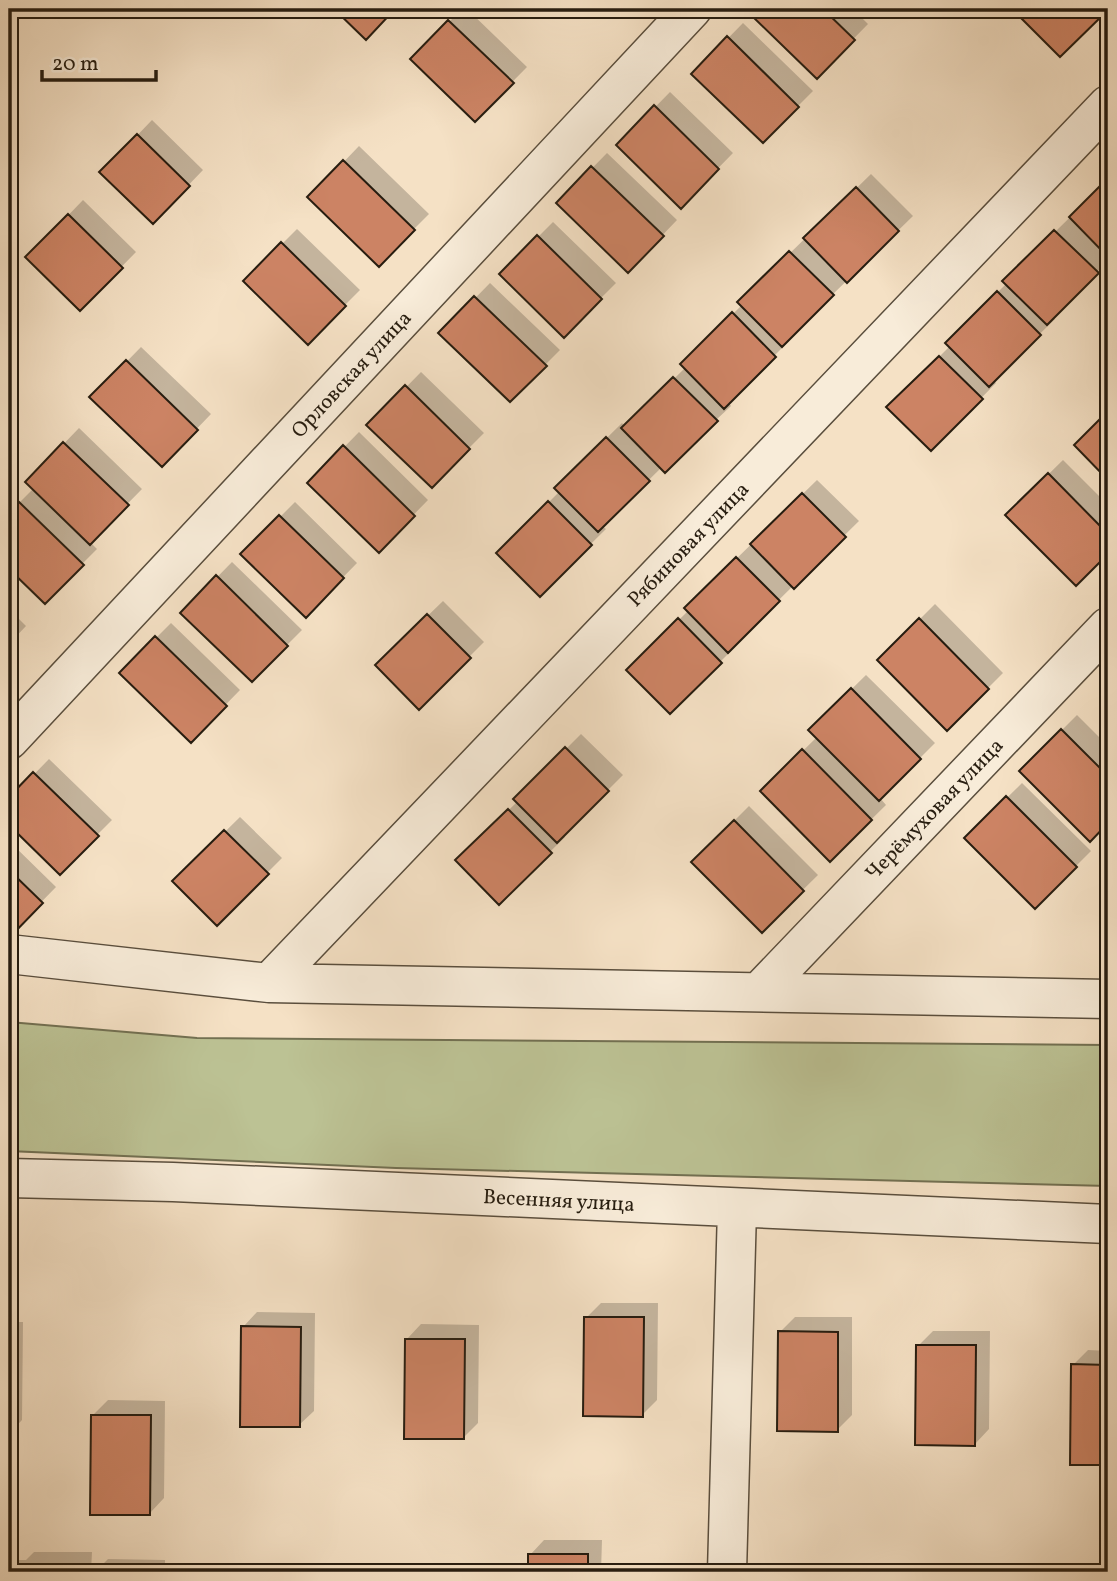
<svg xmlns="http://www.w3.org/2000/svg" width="1117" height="1581" viewBox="0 0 1117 1581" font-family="Vollkorn,serif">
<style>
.green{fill:#bcc294;stroke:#727052;stroke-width:2}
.shadow{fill:#0003}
.building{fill:#cc8364;stroke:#271d10;stroke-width:2}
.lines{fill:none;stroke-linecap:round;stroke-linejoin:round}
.street-casing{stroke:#5a4e3d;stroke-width:41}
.street{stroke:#f8ecd9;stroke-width:38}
.labels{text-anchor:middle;stroke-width:6;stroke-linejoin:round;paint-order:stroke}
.street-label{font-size:21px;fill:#271d10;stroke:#f8ecd9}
</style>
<rect width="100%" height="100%" fill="#f5e1c5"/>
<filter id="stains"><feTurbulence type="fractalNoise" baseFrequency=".00286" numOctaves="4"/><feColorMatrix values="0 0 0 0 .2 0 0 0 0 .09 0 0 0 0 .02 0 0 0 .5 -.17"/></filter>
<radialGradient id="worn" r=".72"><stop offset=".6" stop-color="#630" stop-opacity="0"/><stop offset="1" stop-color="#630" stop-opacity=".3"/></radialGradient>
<path class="green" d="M 9,1022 L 197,1038 L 1108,1045 L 1108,1186 L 396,1168 L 9,1151 Z"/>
<path class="shadow" d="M 462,9 L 467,9 L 527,67 L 475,120 L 412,59 Z
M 760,9 L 853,9 L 868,24 L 817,76 L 754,15 Z
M 743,23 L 813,91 L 763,141 L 693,74 Z
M 670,92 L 733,153 L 681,206 L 618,145 Z
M 152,120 L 203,170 L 153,222 L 102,172 Z
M 359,146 L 429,214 L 379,264 L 310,197 Z
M 607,153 L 677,220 L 628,271 L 558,203 Z
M 871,174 L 913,216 L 787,339 L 789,341 L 728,402 L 731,406 L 716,420 L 662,467 L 602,526 L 606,529 L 540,594 L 498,553 L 560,491 L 556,488 L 622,423 L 625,427 L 685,368 L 682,364 L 742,305 L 740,302 Z
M 1108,180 L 1108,261 L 1052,317 L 1055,319 L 993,380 L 996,383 L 931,449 L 889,407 L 950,346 L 947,343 L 1007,283 L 1005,281 Z
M 83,200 L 136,252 L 80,309 L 28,257 Z
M 553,222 L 616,283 L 564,335 L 501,274 Z
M 297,229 L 360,290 L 308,342 L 245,281 Z
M 490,283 L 560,350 L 510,400 L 441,333 Z
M 141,347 L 211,414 L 162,465 L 92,397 Z
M 421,372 L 484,433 L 432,485 L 369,425 Z
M 79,428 L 142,489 L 90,542 L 97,549 L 45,601 L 9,566 L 9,513 L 34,488 L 27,482 Z
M 359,432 L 428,500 L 379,550 L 309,483 Z
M 1063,460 L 1108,505 L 1108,552 L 1076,584 L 1007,515 Z
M 817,480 L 859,521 L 733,645 L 735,647 L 670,712 L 628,670 L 688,611 L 686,608 Z
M 295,502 L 357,563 L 306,615 L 243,554 Z
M 232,562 L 302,630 L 252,680 L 182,613 Z
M 443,601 L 484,642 L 419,707 L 377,665 Z
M 935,604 L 1003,673 L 947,729 L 879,660 Z
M 9,609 L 26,626 L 9,644 Z
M 171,623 L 240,690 L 191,740 L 121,673 Z
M 866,675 L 935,743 L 880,798 L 886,805 L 830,860 L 762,791 L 817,737 L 810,730 Z
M 1077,715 L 1108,746 L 1108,821 L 1090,839 L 1021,771 Z
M 581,734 L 623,775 L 563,835 L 565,837 L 499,902 L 458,860 L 518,801 L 516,799 Z
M 49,759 L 112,820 L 60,872 L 9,823 L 9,800 Z
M 1022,783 L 1091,851 L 1035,907 L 966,838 Z
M 749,806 L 818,875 L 762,930 L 693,862 Z
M 240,817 L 282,858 L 217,923 L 175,881 Z
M 9,841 L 56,887 L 9,935 Z
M 601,1303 L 658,1303 L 657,1400 L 642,1415 L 586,1318 Z
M 257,1312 L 315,1313 L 314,1411 L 299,1425 L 243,1327 Z
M 795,1317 L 852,1317 L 852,1415 L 837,1430 L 780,1332 Z
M 9,1322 L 23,1322 L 22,1420 L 9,1434 Z
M 421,1324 L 479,1325 L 478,1423 L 464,1437 L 407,1339 Z
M 933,1331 L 990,1331 L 989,1429 L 975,1444 L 918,1346 Z
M 1088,1350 L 1108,1351 L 1108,1463 L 1072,1463 L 1073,1365 Z
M 108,1400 L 165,1401 L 164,1498 L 150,1513 L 93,1415 Z
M 544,1540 L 602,1540 L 601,1572 L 529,1572 L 530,1555 Z
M 34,1552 L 92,1552 L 91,1572 L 9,1572 L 9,1560 L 26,1560 Z
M 108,1559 L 165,1560 L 165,1572 L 95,1572 Z
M 255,1571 L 312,1572 L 254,1572 Z"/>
<path class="building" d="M 334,9 L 395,9 L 366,40 Z
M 758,9 L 823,9 L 855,40 L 817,79 L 751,15 Z
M 1020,9 L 1108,9 L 1108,10 L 1060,57 L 1016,13 Z
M 448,20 L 514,83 L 475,122 L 410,59 Z
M 727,36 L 799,107 L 763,143 L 691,74 Z
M 654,105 L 719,169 L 681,209 L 616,145 Z
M 137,134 L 190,186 L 153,224 L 99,172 Z
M 343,160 L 415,230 L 379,267 L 307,197 Z
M 591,166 L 664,236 L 628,273 L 556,203 Z
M 1108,178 L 1108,257 L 1069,217 Z
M 856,187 L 899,231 L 847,283 L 803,238 Z
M 68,214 L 123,268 L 80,311 L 25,257 Z
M 1054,230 L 1099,273 L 1047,325 L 1002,281 Z
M 537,235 L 602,299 L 564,338 L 499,274 Z
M 281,242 L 346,306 L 308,345 L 243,281 Z
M 789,251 L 834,295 L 782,347 L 737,302 Z
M 997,291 L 1041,335 L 989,387 L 945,343 Z
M 474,296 L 547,366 L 510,402 L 438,333 Z
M 732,312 L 776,357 L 724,409 L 680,364 Z
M 939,356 L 983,399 L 931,451 L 886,407 Z
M 126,360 L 198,430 L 162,467 L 89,397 Z
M 673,377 L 718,421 L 665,473 L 621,428 Z
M 405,385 L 470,449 L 432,488 L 366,425 Z
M 1108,411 L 1108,480 L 1074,445 Z
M 606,437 L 650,481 L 598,532 L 554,488 Z
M 63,442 L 129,505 L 90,545 L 25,482 Z
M 343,445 L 415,516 L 379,553 L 307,483 Z
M 1048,473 L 1108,534 L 1108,554 L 1076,586 L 1005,515 Z
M 802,493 L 846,537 L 794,589 L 750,544 Z
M 18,501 L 84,565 L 45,604 L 9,569 L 9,511 Z
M 548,501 L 592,545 L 540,597 L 496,553 Z
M 279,515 L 344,578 L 306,618 L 240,554 Z
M 736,557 L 780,601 L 728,653 L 684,608 Z
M 216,575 L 288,646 L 252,682 L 180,613 Z
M 427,614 L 471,658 L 419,710 L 375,665 Z
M 678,618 L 722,663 L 670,714 L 626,670 Z
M 919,618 L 989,689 L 947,731 L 877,660 Z
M 155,636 L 227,706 L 191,743 L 119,673 Z
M 851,688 L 921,759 L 879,801 L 808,730 Z
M 1061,729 L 1108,776 L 1108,823 L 1090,842 L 1019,771 Z
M 565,747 L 609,791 L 557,843 L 513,799 Z
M 802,749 L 872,820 L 830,862 L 760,791 Z
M 33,772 L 99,836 L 60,875 L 9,825 L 9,797 Z
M 1006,796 L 1077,867 L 1035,909 L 964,838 Z
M 508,809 L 552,853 L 499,905 L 455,860 Z
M 734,820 L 804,891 L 762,933 L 691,862 Z
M 224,830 L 269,874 L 217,926 L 172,881 Z
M 9,870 L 43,903 L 9,938 Z
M 584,1317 L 644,1317 L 643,1417 L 583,1416 Z
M 241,1326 L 301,1327 L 300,1427 L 240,1427 Z
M 778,1331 L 838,1332 L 838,1432 L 777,1431 Z
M 405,1339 L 465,1339 L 464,1439 L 404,1439 Z
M 916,1345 L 976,1345 L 975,1446 L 915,1445 Z
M 1071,1364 L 1108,1365 L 1108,1465 L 1070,1465 Z
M 91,1415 L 151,1415 L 150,1515 L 90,1515 Z
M 528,1554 L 588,1554 L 588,1572 L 528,1572 Z
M 18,1566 L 78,1567 L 78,1572 L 18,1572 Z"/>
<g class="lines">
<defs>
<path id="street" d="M 9,740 L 692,9
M 9,954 L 269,983 L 1108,999
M 269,983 L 1108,105
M 759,992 L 1108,627
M 9,1178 L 173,1182 L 1108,1224
M 727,1572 L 737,1209"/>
</defs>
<use href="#street" class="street-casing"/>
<use href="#street" class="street"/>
</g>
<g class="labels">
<g class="street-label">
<text transform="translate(351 374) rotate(-47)" y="7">Орловская улица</text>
<text transform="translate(688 544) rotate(-46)" y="7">Рябиновая улица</text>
<text transform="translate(934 809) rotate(-46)" y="7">Черёмуховая улица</text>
<text transform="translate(559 1200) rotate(3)" y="7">Весенняя улица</text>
</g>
</g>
<rect width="1117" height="1581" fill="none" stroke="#f5e1c5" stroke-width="35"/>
<rect x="10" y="10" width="1096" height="1560" fill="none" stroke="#271d10" stroke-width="3.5"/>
<rect x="18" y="18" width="1082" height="1546" fill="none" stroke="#271d10" stroke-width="2"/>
<path d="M42 70v10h114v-10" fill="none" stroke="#271d10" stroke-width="3.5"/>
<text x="52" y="70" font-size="21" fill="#271d10" stroke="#f8ecd9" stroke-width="5" paint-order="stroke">20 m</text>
<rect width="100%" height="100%" filter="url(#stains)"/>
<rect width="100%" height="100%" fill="url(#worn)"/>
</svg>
